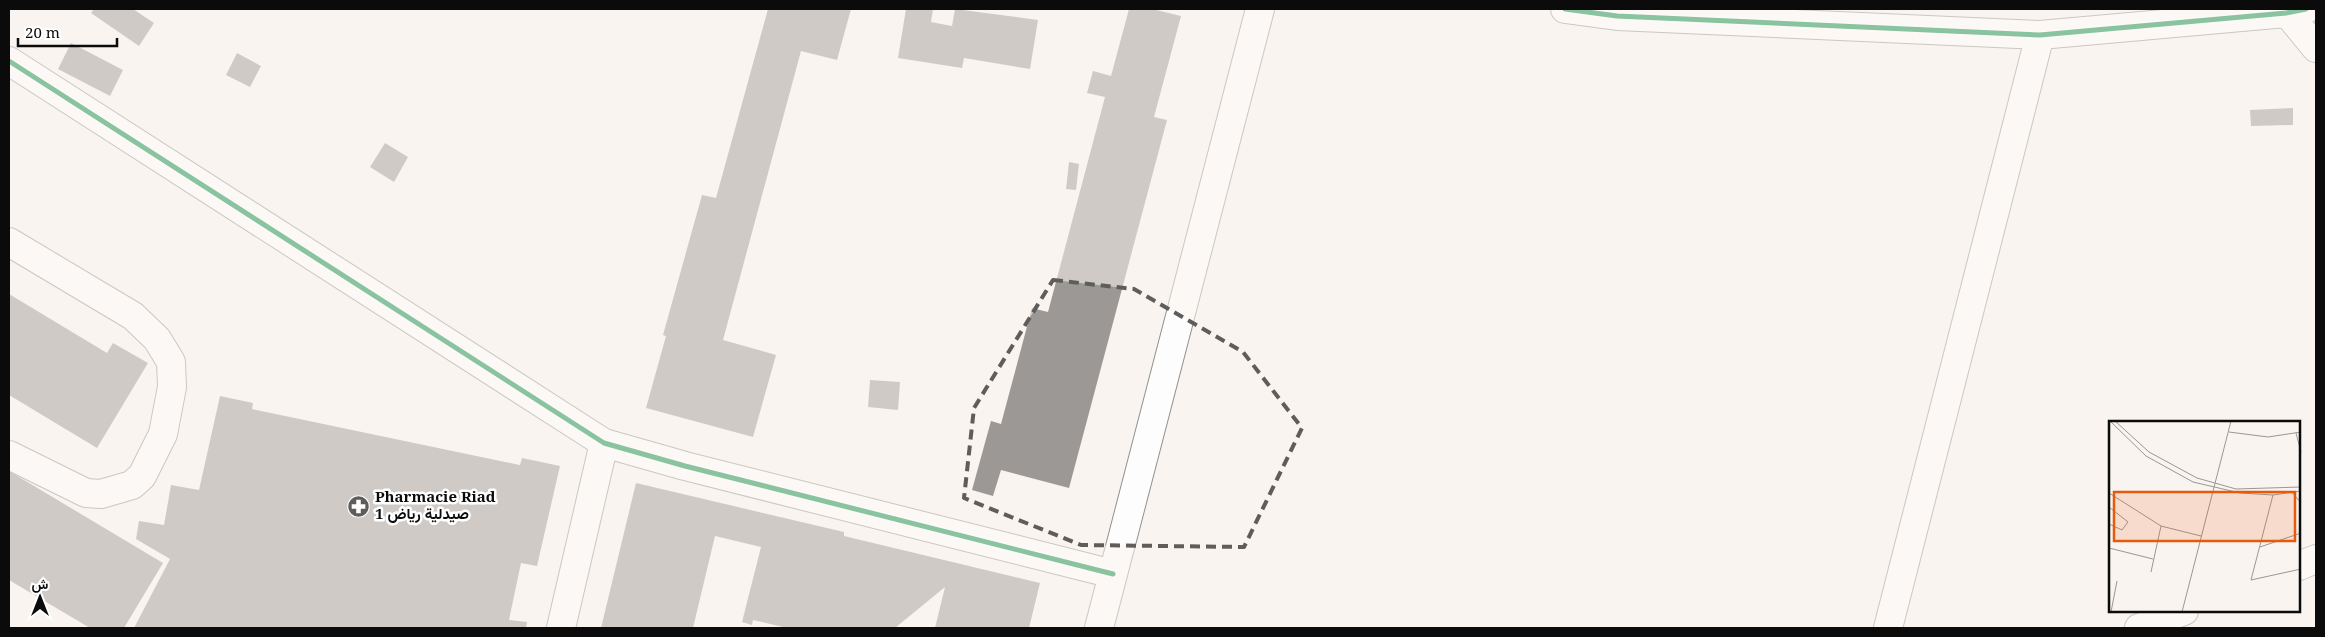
<svg xmlns="http://www.w3.org/2000/svg" width="2325" height="637" viewBox="0 0 2325 637" font-family="'Noto Serif',Vazirmatn,serif">
<style>
.building{fill:#9c9895}
.lines{fill:none;stroke-linecap:round;stroke-linejoin:round}
.street-casing{stroke:#92908e;stroke-width:30}
.street{stroke:#fefdfd;stroke-width:28}
.cycleway-casing{stroke:#fff;stroke-width:8}
.cycleway{stroke:#00873e;stroke-width:5}
.marked{fill:none;stroke:#5e5d5b;stroke-width:4;stroke-dasharray:10 6;stroke-linejoin:round}
.labels{text-anchor:middle;stroke-width:5;stroke-linejoin:round;paint-order:stroke}
.poi-label{font-size:15px;font-weight:bold;fill:#0b0b0b;stroke:#fff;text-anchor:start}
.inset-road{fill:none;stroke:#9a9794;stroke-width:1}
.view{fill:#e8590c;fill-opacity:0.15;stroke:#e8590c;stroke-width:2.5}
.inset-edge{fill:none;stroke:#0b0b0b;stroke-width:2.5}
</style>
<rect width="100%" height="100%" fill="#f9f4ef"/>
<path class="building" d="M 94,9 L 133,9 L 154,23 L 139,46 L 91,13 Z
M 768,9 L 851,9 L 837,60 L 801,51 L 723,340 L 776,355 L 753,437 L 646,408 L 666,336 L 663,335 L 702,195 L 716,198 Z
M 906,9 L 933,9 L 931,22 L 952,26 L 955,9 L 1038,20 L 1030,69 L 964,58 L 962,68 L 898,58 Z
M 1129,9 L 1152,9 L 1181,16 L 1154,117 L 1167,120 L 1069,488 L 1001,470 L 993,496 L 972,490 L 991,421 L 1001,424 L 1032,308 L 1048,312 L 1105,97 L 1087,93 L 1093,71 L 1111,76 Z
M 71,43 L 123,70 L 110,96 L 58,69 Z
M 237,53 L 261,66 L 250,87 L 226,75 Z
M 2293,108 L 2293,125 L 2251,126 L 2250,110 Z
M 385,143 L 408,157 L 394,182 L 370,167 Z
M 1069,162 L 1079,164 L 1076,190 L 1066,189 Z
M 9,294 L 107,353 L 113,343 L 148,363 L 97,448 L 9,395 Z
M 870,380 L 900,382 L 898,410 L 868,407 Z
M 220,396 L 253,403 L 252,409 L 520,465 L 522,458 L 560,466 L 537,566 L 521,563 L 509,620 L 527,622 L 526,628 L 134,628 L 170,559 L 136,539 L 139,521 L 164,525 L 171,485 L 199,490 Z
M 9,471 L 163,563 L 124,628 L 90,628 L 9,580 Z
M 636,483 L 844,532 L 844,536 L 1040,583 L 1029,628 L 935,628 L 945,587 L 895,628 L 787,628 L 753,620 L 752,625 L 742,622 L 761,547 L 715,536 L 693,628 L 601,628 Z"/>
<g class="lines">
<defs>
<path id="street" d="M 1565,9 L 1617,16 L 2040,35 L 2286,13 L 2306,9
M 2284,9 L 2316,48
M 9,61 L 604,443 L 685,466 L 1113,574
M 9,242 L 133,316 L 157,339 L 171,362 L 172,387 L 163,434 L 142,476 L 132,485 L 101,494 L 86,493 L 9,455
M 2299,566 L 2316,559
M 561,628 L 604,443
M 1099,628 L 1260,9
M 1888,628 L 2040,35
M 2139,628 L 2184,611"/>
</defs>
<use href="#street" class="street-casing"/>
<use href="#street" class="street"/>
<defs>
<path id="cycleway" d="M 1565,9 L 1617,16 L 2040,35 L 2286,13 L 2306,9
M 9,61 L 604,443 L 685,466 L 1113,574"/>
</defs>
<use href="#cycleway" class="cycleway-casing"/>
<use href="#cycleway" class="cycleway"/>
</g>
<path d="M0 0H2325V637H0ZM 1053,280 L 1134,289 L 1243,352 L 1302,428 L 1244,547 L 1081,545 L 964,498 L 974,408 Z" fill="#f9f4ef" fill-opacity=".55" fill-rule="evenodd"/>
<path class="marked" d="M 1053,280 L 1134,289 L 1243,352 L 1302,428 L 1244,547 L 1081,545 L 964,498 L 974,408 Z"/>
<defs>
<symbol id="pharmacy-disc" viewBox="-11 -11 22 22"><circle r="9.5" fill="#5e5d5b" stroke="#fff"/><path d="M-2-6h4v4h4v4h-4v4h-4v-4h-4v-4h4Z" fill="#fff"/></symbol>
</defs>
<g fill-rule="evenodd">
<use href="#pharmacy-disc" x="346" y="494" width="25" height="25"/>
</g>
<g class="labels">
<g class="poi-label">
<text x="375" y="502">Pharmacie Riad<tspan x="375" dy="17">1 صيدلية رياض</tspan></text>
</g>
</g>
<g transform="translate(2109 421)">
<rect width="191" height="191" fill="#f9f4ef"/>
<path class="inset-road" d="M 1,0 L 37,35 L 84,61 L 131,72 L 164,74 L 192,70M 6,0 L 40,31 L 88,57 L 127,68 L 192,66M 120,11 L 159,16 L 192,11M 187,12 L 192,31M 182,70 L 192,82M 0,72 L 52,105 L 92,115M 164,74 L 142,159 L 192,148M 0,86 L 19,101 L 13,109 L 0,103M 151,126 L 192,112M 0,127 L 44,138M 42,151 L 52,105M 2,191 L 8,160M 73,191 L 122,0"/>
<path class="view" d="M 5,71 L 186,71 L 186,120 L 5,120 Z"/>
<rect width="191" height="191" class="inset-edge"/>
</g>
<rect width="2325" height="637" fill="none" stroke="#0b0b0b" stroke-width="20"/>
<g transform="translate(40 597)" stroke="#ffffff" stroke-width="4" paint-order="stroke">
<path d="M0-4L9 19L0 12L-9 19Z" fill="#0b0b0b"/>
<text y="-8" font-size="14" font-weight="bold" text-anchor="middle" fill="#0b0b0b">ش</text>
</g>
<path d="M18 38v8h99v-8" fill="none" stroke="#0b0b0b" stroke-width="2.5"/>
<text x="25" y="38" font-size="15" fill="#0b0b0b" stroke="#ffffff" stroke-width="4" paint-order="stroke">20 m</text>
</svg>
